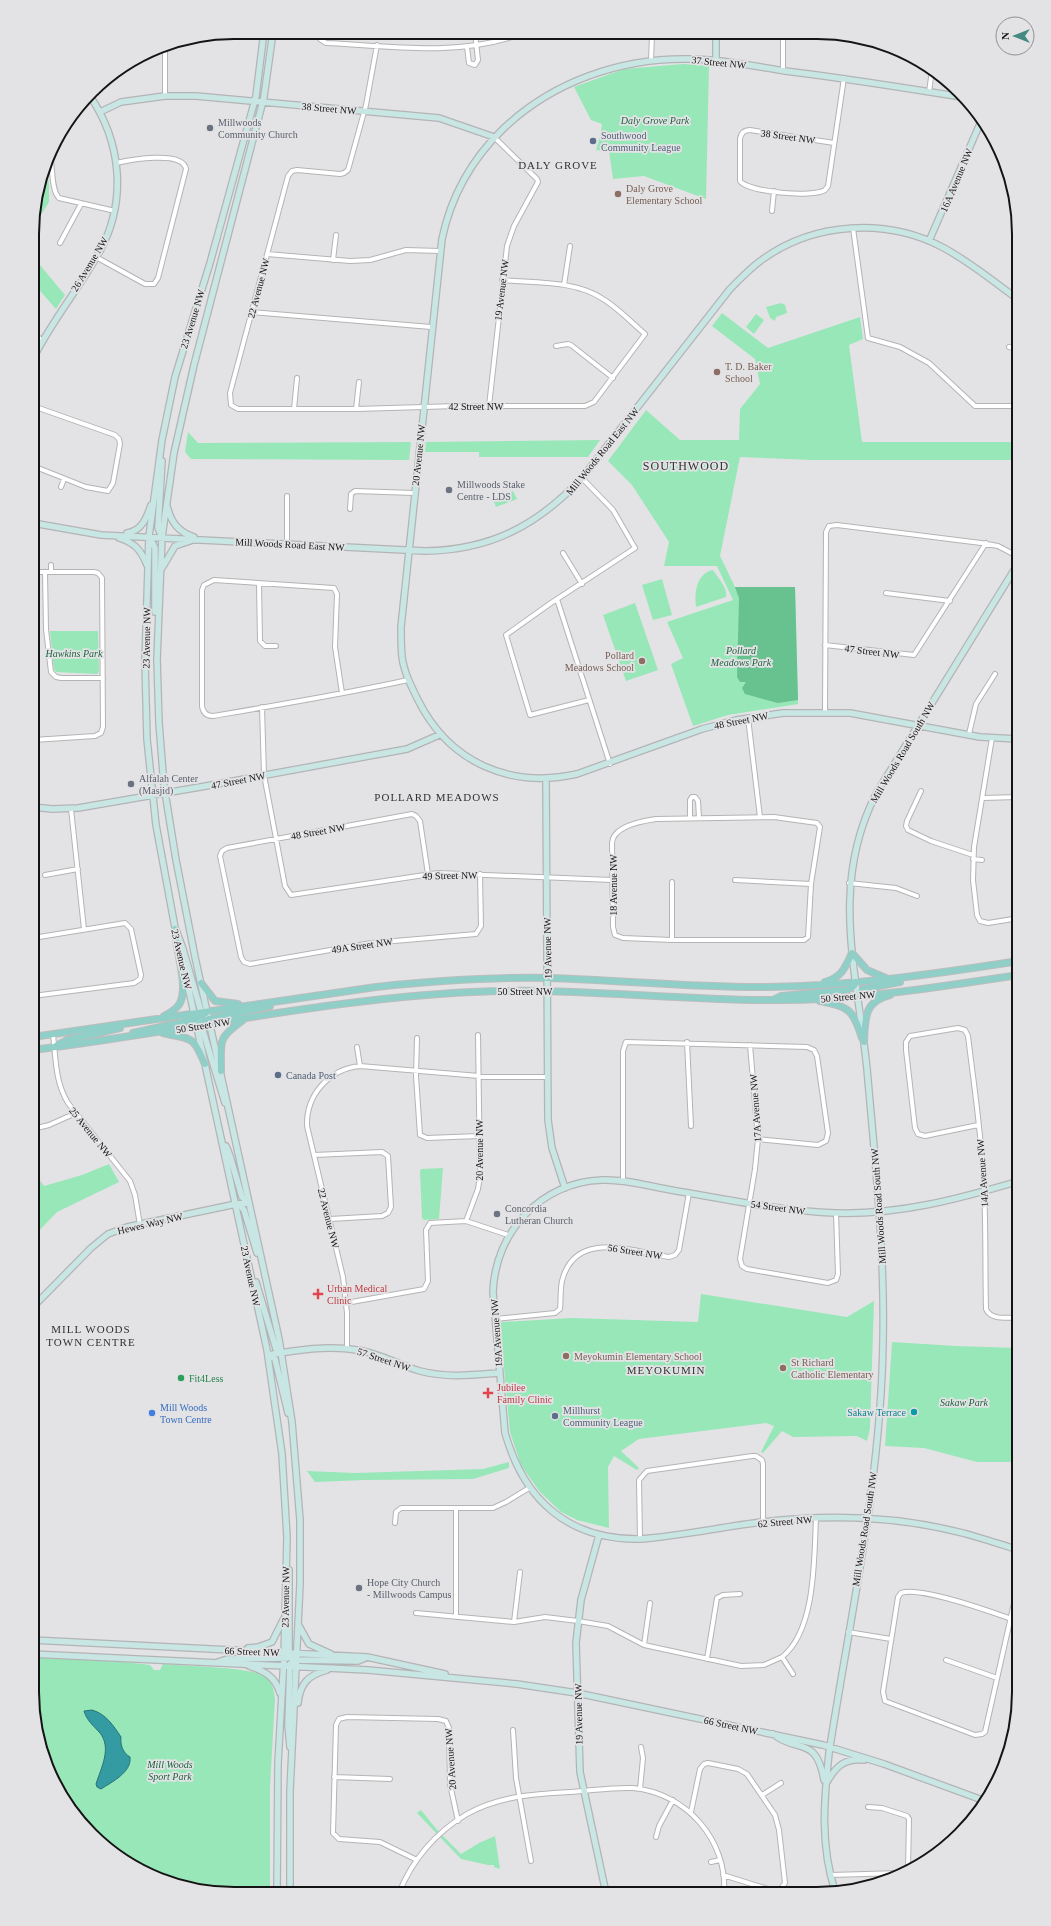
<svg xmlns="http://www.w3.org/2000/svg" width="1051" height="1926" viewBox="0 0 1051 1926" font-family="Georgia,serif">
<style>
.green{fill:#98e7b8}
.forest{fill:#67c28f}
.water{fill:#349ba2;stroke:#2a7278}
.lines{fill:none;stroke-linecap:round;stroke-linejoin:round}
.street-casing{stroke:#b4b4b6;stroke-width:6}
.secondary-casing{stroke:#b4b4b6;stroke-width:8}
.primary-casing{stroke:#bdbdbd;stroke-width:8}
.street{stroke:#fff;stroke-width:4}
.secondary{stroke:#c8e6e3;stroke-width:5.5}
.primary{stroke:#90cec8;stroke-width:6}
.worship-dot{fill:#6b7280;stroke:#e3e3e5;stroke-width:1.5}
.service-dot{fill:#5c6f8a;stroke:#e3e3e5;stroke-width:1.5}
.education-dot{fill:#8d6e63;stroke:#e3e3e5;stroke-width:1.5}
.health-dot{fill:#e0444e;stroke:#e3e3e5;stroke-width:1.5}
.leisure-dot{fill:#2e9e5b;stroke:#e3e3e5;stroke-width:1.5}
.culture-dot{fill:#0f9aa8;stroke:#e3e3e5;stroke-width:1.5}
.shop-dot{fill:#3f7fe0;stroke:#e3e3e5;stroke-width:1.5}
.labels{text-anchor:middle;stroke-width:3.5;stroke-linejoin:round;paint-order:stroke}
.street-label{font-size:10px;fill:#141415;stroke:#e3e3e5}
.park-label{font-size:10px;font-style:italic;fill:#1f6240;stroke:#e3e3e5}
.worship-label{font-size:10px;fill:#5b616d;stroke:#e3e3e5;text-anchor:start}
.service-label{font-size:10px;fill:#4e5e75;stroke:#e3e3e5;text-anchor:start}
.education-label{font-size:10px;fill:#785e54;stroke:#e3e3e5;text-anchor:start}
.health-label{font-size:10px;fill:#be3a42;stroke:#e3e3e5;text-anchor:start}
.leisure-label{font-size:10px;fill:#27864d;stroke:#e3e3e5;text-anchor:start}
.shop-label{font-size:10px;fill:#366cbe;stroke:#e3e3e5;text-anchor:start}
.culture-label{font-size:10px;fill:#0d838f;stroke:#e3e3e5;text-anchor:end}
.neighbourhood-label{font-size:11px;letter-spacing:1px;fill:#313133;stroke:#e3e3e5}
.quarter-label{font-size:12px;letter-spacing:1px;fill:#313133;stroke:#e3e3e5}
.rim{fill:none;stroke:#141415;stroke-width:2}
</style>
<rect width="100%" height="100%" fill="#e3e3e5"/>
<path class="green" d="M 683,64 L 709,66 L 706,199 L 644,176 L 613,179 L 609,151 L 596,150 L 600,137 L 602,124 L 591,120 L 574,87 L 624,69 Z
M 47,164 L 49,185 L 49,202 L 34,226 L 34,208 Z
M 34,258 L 65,295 L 56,309 L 34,284 Z
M 781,303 L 785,305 L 787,313 L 776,317 L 775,321 L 770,318 L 766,307 Z
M 722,313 L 768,348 L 860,317 L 863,339 L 849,345 L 862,442 L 1019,442 L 1019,460 L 813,460 L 740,457 L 720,556 L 735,587 L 795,587 L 798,704 L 728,715 L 693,726 L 671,664 L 683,658 L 667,622 L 733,600 L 717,566 L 664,566 L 669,542 L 632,485 L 608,461 L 646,410 L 680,440 L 739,440 L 740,409 L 760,384 L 755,359 L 712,326 Z
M 756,314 L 764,320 L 754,334 L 746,327 Z
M 188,432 L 198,443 L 411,442 L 409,460 L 191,459 L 185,452 Z
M 600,440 L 588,457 L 479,457 L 479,452 L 425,452 L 426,442 Z
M 513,491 L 517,499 L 496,507 L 493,499 Z
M 713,570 C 718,578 728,588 726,597 L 696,607 C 694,592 697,573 713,570 Z
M 662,579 L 672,615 L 653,620 L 642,585 Z
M 635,603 L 658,670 L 626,681 L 603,615 Z
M 50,631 L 98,631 L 99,672 L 97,674 L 56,672 L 54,669 Z
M 109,1164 L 119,1182 L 57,1212 L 33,1237 L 33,1171 L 44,1186 L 82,1175 Z
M 443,1168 L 439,1219 L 424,1220 L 422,1218 L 420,1171 L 421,1169 Z
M 701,1294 L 847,1317 L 874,1301 L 870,1428 L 867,1441 L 857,1436 L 793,1437 L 782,1431 L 763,1453 L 761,1452 L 774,1426 L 766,1423 L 639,1439 L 621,1451 L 639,1468 L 637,1470 L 614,1456 L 608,1467 L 609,1528 L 577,1520 L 561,1512 L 540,1492 L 521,1465 L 510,1432 L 500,1325 L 502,1322 L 572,1318 L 698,1322 Z
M 892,1342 L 956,1346 L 1019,1348 L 1019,1462 L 977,1462 L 924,1448 L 885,1446 Z
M 509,1462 L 509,1468 L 473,1479 L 365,1480 L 315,1482 L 307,1471 L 355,1473 L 483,1469 Z
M 32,1657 L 125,1662 L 150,1665 L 154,1670 L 160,1670 L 163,1664 C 181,1666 256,1667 266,1677 C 273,1683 274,1691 275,1699 L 270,1788 L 270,1892 L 207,1892 L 145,1873 L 101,1844 L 66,1805 L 43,1757 L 32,1692 Z
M 421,1810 L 438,1831 L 461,1854 L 479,1843 L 495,1836 L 500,1869 L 494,1867 L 494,1865 L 488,1865 L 461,1859 L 417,1813 Z"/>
<path class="forest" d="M 735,587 L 795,587 L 798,700 L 778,703 L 745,694 L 742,688 L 746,682 L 740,682 L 737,677 L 739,598 Z"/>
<path class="water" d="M 92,1710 C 106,1714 113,1725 121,1737 C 120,1745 123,1753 130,1757 C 132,1772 112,1782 101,1789 L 97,1787 L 96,1784 C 101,1768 112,1748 100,1733 C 93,1725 87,1721 84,1711 Z"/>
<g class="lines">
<defs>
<path id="street" d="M 318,33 L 320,39 L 326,43 C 391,46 458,57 521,34
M 377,45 L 366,105 L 348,170 L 344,173 L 340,174 L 297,170 L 292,171 L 288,176 L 230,393 L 231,405 L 238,409 L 356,409 L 457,406 L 585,406 L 594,402 L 645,334 C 632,323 618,308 603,299 C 575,280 534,283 502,280
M 467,47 L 469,63 L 475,65 L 478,60 L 475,33
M 651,61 L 652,35
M 783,70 L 783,35
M 929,92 L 932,70
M 165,96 L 165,46
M 834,143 L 750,130 C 744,130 741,133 740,139 L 740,181 C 748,192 813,198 825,190 L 828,186 L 844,78
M 50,155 C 53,167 51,190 59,198 L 115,211
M 772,211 L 774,191
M 853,228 L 868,338 L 900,347 L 929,363 L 975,406 L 1019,406
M 60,243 L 81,204
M 267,254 L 350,261 L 370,260 L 406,250 L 440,251
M 96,257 L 145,284 L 154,284 L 158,278 L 186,169 C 183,150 129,160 116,163
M 333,260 L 336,235
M 564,285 L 570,246
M 251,312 L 431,327
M 34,333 L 42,341
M 556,346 L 568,344 L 571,345 L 613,378
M 1009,347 L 1019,350
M 489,406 L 507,246 L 514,226 L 538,182 L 537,179 L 494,137
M 294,409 L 297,378
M 356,409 L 359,382
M 33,466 L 86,487 L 108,491 L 113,483 L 120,444 L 119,439 L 115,435 L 33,406
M 582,478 L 613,510 L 635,548 L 551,603 L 506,635 L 530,715 L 589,700
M 61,487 L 64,479
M 350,509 L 351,494 L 355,491 L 414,493
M 287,544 L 287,496
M 563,553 L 582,584
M 51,565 L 51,572
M 45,572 L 46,629 L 51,672 L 56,677 L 61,678 L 103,678
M 259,583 L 260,641 L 265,646 L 276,646
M 886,593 L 950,601
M 557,599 L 610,764
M 825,645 L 914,655 L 986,543
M 342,693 L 335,647 L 337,594 L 334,588 L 214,580 L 204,585 L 202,590 L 202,706 C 203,713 207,716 213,716 C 278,705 344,694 408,680
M 262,707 L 264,775 L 285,886 L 291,895 L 438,873 L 612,880
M 825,712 L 826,532 L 829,526 L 837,525 L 981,543 L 998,546 L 1019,557
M 748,718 L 760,817
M 969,734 L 976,704 L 995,674
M 992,738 L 974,847 L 973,880 L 977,915 L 980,921 L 988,923 L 1019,918
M 33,740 L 95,736 L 101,733 L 103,727 L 102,578 L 98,573 L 94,572 L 33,572
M 921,791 L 907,821 L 906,826 L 908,830 L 931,841 L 973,855
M 983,798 L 1019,797
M 71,809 L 84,929
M 774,817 L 817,823 L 820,827 L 811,884 L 808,937 L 804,940 L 672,940 L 623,938 L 615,935 L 613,927 L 612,843 C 613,826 642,821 656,819 Z
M 690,818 L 690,800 L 692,797 L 695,797 L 698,801 L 699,818
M 973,859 L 982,860
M 428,874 L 420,821 L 416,816 L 412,814 L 227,848 L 222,851 L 220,856 L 241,957 L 244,962 L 250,964 L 371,943 L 476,934 L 481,926 L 480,874
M 45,875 L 78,869
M 735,880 L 811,884
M 849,883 L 896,888 L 917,896
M 672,940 L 672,882
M 33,996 L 134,983 L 140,979 L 141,975 L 131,929 L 125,923 L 33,938
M 53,1035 C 56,1059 55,1082 68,1103 L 130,1181 L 135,1195 L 140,1225
M 417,1038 L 416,1076 L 420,1135 L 427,1138 L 479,1136
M 687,1042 L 691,1126
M 750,1045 L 758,1139 L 755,1169 L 740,1259 L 742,1266 L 747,1269 L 828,1283 L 836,1280 L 838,1274 L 836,1213
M 357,1047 L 360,1066
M 978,1125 L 925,1136 L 918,1134 L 915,1128 L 906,1050 L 906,1042 L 910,1036 L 958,1028 L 965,1030 L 968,1036 C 974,1086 982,1137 984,1188 C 986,1228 985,1269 986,1309 C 991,1321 1008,1317 1019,1318
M 33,1129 L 49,1125 L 76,1113
M 314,1155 L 382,1152 L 388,1156 L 391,1207 L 388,1213 L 382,1216 L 330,1219
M 623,1181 L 623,1051 L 626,1042 L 807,1047 L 814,1050 L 817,1056 L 828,1133 L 826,1141 L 818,1145 L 758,1139
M 466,1221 L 478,1189 L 480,1176 L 478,1035
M 346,1303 L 424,1289 L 428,1281 L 426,1230 L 430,1223 L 466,1221 L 508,1235
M 495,1319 L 555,1313 L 560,1309 C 561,1300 560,1290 562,1281 C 575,1229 632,1251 669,1257 L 675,1255 L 679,1250 L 689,1193
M 347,1349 L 347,1313 L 343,1277 L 307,1126 C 306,1095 329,1069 360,1066 L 491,1077 L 548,1077
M 456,1508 L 456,1617
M 395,1523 L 396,1512 L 401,1508 L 493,1508 L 506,1502 L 529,1488
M 640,1539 L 639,1480 L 647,1471 L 752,1456 L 756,1456 L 762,1460 L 763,1464 L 763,1522
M 416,1613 L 514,1622 L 545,1617 L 578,1621 L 608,1626 L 644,1645 L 741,1666 L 764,1665 L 782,1657
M 1009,1618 C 988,1611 920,1586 901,1593 L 898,1597 L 883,1692 L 885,1701 L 975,1735 L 982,1734 L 985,1732 L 1019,1581
M 514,1622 L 520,1572
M 848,1632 L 891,1639
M 644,1645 L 650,1603
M 707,1659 L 717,1598 L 723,1595 L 740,1594
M 946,1660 L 997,1678
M 793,1674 L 782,1657 C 816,1630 814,1558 816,1518
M 513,1730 L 516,1778 L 531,1861
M 334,1777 L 390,1779
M 640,1789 L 643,1758 L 641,1747
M 762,1795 L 781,1783
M 868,1807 L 882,1808 L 907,1816 L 909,1819 L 908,1869
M 691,1812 L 700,1769 L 704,1764 L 708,1763 L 738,1769 L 747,1774 L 775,1815 L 779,1830 L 785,1883 L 780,1890 L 771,1890 L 723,1875
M 656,1837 L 659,1826 L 673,1800
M 417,1860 L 380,1842 L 339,1839 L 333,1833 L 336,1725 L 339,1719 L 347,1717 L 438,1719 L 446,1721 L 449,1728 L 450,1784 L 458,1821
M 711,1862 L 720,1860
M 830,1875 L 901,1873
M 469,1890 L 472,1893
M 399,1893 C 412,1860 436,1832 467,1814 C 499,1796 534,1794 570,1792 C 590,1791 612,1787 633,1788 C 686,1793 728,1840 724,1894"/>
<path id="secondary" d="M 273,32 L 264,97 L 194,365 L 174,453 L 162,537 L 157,659 L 159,723 L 164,786 L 176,860 L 195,957 L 279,1339 L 292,1422 L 300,1520 L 300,1584 L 290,1791 L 290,1892
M 716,61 L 716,35
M 963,97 C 904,88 844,78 785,71 C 753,66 720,59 688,59 C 620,58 552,82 503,129 C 472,159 451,196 442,239 L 401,627 C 401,636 401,647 402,657 C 404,672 411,686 418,700 C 449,762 509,789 577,774 L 702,729 L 736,720 L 783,713 L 850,713 L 980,737 L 1019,739
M 100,112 L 121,102 L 165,96 L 196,96 L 439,118 L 494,137
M 929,241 L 982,119
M 34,357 C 53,319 81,286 101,249 C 127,199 121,142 90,96
M 162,461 L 158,528 L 162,537
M 167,506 C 171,522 178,532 194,537
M 33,523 L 101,535 L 425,551 C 490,550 537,526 582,478 L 730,289 C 740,279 751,267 763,259 C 815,222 886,218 942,247 C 969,261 994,282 1019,300
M 127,533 C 142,531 147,517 151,505
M 149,536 L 155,548 L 155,612
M 119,538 C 135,543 141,550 147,565
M 162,568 L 175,546 L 190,541
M 546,778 L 548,1120 L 552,1148 L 565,1188
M 33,807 L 52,809 L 78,808 L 206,786 L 407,749 L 439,735
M 176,930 L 183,949 L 202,1015
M 176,933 L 156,825 L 147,739 L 145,662 L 149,536 L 162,440 L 175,377 L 210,263 L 256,96 L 264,32
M 183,963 L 267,1350 L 282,1454 L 287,1537 L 284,1658 L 278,1763 L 277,1892
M 200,1021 L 225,1103
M 226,1146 L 230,1156 L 242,1197 L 249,1203
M 236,1204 L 240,1205 L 244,1210 L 257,1253
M 256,1282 L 276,1349 L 282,1353
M 32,1308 L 91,1248 L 108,1234 L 127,1227 L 236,1204 L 249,1203
M 268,1355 C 297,1350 328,1345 357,1350 C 379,1353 399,1365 420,1371 C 447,1378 473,1375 499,1373
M 269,1355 L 275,1359 L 288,1413
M 599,1535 L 581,1600 L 576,1643 L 580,1772 L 606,1893
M 1019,1551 C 1009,1546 998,1544 987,1540 C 915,1517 837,1513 762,1522 C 721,1527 681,1536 640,1539 C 568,1540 524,1500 505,1433 L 493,1292 C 495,1232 541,1182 602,1180 C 625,1179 648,1186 671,1190 C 725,1199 780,1211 835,1213 C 899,1215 958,1199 1019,1181
M 289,1570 L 289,1653 L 295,1665
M 298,1624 L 309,1644 L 331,1654
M 32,1640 L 367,1657 L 445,1674
M 248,1648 L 258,1647 L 272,1642 L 283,1620
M 32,1654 L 368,1670 L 517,1684 L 577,1693 L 823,1745 L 884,1764 L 985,1801
M 294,1660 L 358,1661 L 365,1658
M 218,1662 L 227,1659 L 287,1658
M 290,1664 L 288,1725 L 290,1747
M 249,1666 C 264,1671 275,1676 280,1693
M 298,1703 C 300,1684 308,1675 327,1670
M 773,1734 C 798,1754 816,1735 824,1780
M 827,1782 C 836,1766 845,1758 864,1760
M 835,1891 C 820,1845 824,1800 829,1753 C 850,1617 881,1480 883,1342 C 885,1250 875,1160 867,1069 C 857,971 829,884 877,792 L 1019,562"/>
<path id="primary" d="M 825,982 C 842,977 845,968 852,953 L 867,970 L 888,979
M 201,983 L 215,1001 L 238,1004
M 858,996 L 863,989 L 900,982
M 775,999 L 781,996 L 847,990 L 854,986 L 856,982
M 820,1001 C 849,1007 853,1009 862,1038
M 164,1016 C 170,1013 177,1009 180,1003 C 189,984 175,950 175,929
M 198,1025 L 209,1019 L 270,1006
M 133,1033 L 196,1019 L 206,1013
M 163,1033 C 191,1040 192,1033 205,1064
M 33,1037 L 376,987 C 433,981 490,977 548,978 C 621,980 694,988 768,987 C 852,986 935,974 1019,961
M 864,1042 C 865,1019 864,1001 890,995
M 56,1046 L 67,1040 L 120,1028
M 33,1050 C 178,1032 326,999 472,992 C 572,987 671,1000 771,1000 C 854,1001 937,987 1019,975
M 221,1071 C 221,1040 217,1039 243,1020"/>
</defs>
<use href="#street" class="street-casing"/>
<use href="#secondary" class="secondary-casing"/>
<use href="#primary" class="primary-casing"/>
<use href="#street" class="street"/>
<use href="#secondary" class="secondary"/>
<use href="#primary" class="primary"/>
</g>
<g class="worship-dot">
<circle cx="210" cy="128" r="4"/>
<circle cx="449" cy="490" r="4"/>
<circle cx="131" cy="784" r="4"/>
<circle cx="497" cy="1214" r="4"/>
<circle cx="359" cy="1588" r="4"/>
</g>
<g class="service-dot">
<circle cx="593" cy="141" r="4"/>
<circle cx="278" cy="1075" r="4"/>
<circle cx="555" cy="1416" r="4"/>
</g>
<g class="education-dot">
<circle cx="618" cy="194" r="4"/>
<circle cx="717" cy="372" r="4"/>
<circle cx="642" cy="661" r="4"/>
<circle cx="566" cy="1356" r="4"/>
<circle cx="783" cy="1368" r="4"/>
</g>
<g class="health-dot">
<path d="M316 1288h4v4h4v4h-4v4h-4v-4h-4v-4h4z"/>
<path d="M486 1387h4v4h4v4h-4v4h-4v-4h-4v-4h4z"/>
</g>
<circle class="leisure-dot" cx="181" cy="1378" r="4"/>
<circle class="culture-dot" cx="914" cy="1412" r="4"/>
<circle class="shop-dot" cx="152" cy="1413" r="4"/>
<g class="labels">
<g class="street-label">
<text transform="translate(719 62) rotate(6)" y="4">37 Street NW</text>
<text transform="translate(329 108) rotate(5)" y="4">38 Street NW</text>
<text transform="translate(788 136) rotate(8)" y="4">38 Street NW</text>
<text transform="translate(956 180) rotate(-67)" y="4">16A Avenue NW</text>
<text transform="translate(89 264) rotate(-59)" y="4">26 Avenue NW</text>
<text transform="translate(258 288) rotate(-75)" y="4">22 Avenue NW</text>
<text transform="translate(501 290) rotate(-83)" y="4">19 Avenue NW</text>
<text transform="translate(192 319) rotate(-73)" y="4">23 Avenue NW</text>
<text x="476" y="410">42 Street NW</text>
<text transform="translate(602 451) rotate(-51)" y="4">Mill Woods Road East NW</text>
<text transform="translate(418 455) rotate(-84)" y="4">20 Avenue NW</text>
<text transform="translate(290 544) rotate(3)" y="4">Mill Woods Road East NW</text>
<text transform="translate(146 638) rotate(-89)" y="4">23 Avenue NW</text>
<text transform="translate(872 651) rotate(7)" y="4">47 Street NW</text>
<text transform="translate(741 720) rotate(-11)" y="4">48 Street NW</text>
<text transform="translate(902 752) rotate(-59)" y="4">Mill Woods Road South NW</text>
<text transform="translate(238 780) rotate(-11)" y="4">47 Street NW</text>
<text transform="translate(318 831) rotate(-10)" y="4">48 Street NW</text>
<text transform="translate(450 875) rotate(-1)" y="4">49 Street NW</text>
<text transform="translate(613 885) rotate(-90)" y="4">18 Avenue NW</text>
<text transform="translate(362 945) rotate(-8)" y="4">49A Street NW</text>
<text transform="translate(547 948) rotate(-91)" y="4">19 Avenue NW</text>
<text transform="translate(182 959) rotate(77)" y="4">23 Avenue NW</text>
<text x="525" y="995">50 Street NW</text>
<text transform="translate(848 996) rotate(-5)" y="4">50 Street NW</text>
<text transform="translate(203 1025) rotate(-9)" y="4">50 Street NW</text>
<text transform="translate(755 1108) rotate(-94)" y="4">17A Avenue NW</text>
<text transform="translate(91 1132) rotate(51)" y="4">25 Avenue NW</text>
<text transform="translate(479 1150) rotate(-90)" y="4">20 Avenue NW</text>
<text transform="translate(982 1173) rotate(-94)" y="4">14A Avenue NW</text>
<text transform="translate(878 1206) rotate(-94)" y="4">Mill Woods Road South NW</text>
<text transform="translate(778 1207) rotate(8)" y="4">54 Street NW</text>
<text transform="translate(329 1218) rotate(76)" y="4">22 Avenue NW</text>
<text transform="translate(150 1223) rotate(-13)" y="4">Hewes Way NW</text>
<text transform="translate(635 1251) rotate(9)" y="4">56 Street NW</text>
<text transform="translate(251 1276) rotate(78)" y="4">23 Avenue NW</text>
<text transform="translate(496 1333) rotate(-94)" y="4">19A Avenue NW</text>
<text transform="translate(384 1359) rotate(18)" y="4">57 Street NW</text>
<text transform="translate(785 1521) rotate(-5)" y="4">62 Street NW</text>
<text transform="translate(864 1529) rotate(-81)" y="4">Mill Woods Road South NW</text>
<text transform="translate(285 1597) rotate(-89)" y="4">23 Avenue NW</text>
<text transform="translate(252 1651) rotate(2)" y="4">66 Street NW</text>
<text transform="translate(578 1714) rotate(-91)" y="4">19 Avenue NW</text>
<text transform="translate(731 1725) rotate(12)" y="4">66 Street NW</text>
<text transform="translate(450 1759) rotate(-94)" y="4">20 Avenue NW</text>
</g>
<g class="park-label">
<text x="655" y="124">Daly Grove Park</text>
<text x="741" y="654">Pollard<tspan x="741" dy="12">Meadows Park</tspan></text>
<text x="74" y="657">Hawkins Park</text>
<text x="964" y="1406">Sakaw Park</text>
<text x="170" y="1768">Mill Woods<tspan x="170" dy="12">Sport Park</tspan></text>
</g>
<g class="worship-label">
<text x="218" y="126">Millwoods<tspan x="218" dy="12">Community Church</tspan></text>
<text x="457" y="488">Millwoods Stake<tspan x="457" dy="12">Centre - LDS</tspan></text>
<text x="139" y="782">Alfalah Center<tspan x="139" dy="12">(Masjid)</tspan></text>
<text x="505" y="1212">Concordia<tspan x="505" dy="12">Lutheran Church</tspan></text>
<text x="367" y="1586">Hope City Church<tspan x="367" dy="12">- Millwoods Campus</tspan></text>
</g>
<g class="service-label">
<text x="601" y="139">Southwood<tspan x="601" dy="12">Community League</tspan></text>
<text x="286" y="1079">Canada Post</text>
<text x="563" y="1414">Millhurst<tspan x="563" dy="12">Community League</tspan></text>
</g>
<g class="education-label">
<text x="626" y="192">Daly Grove<tspan x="626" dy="12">Elementary School</tspan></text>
<text x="725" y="370">T. D. Baker<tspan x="725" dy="12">School</tspan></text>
<text x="634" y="659" text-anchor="end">Pollard<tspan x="634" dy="12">Meadows School</tspan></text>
<text x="574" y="1360">Meyokumin Elementary School</text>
<text x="791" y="1366">St Richard<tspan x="791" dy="12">Catholic Elementary</tspan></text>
</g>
<g class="health-label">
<text x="327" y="1292">Urban Medical<tspan x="327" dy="12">Clinic</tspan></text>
<text x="497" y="1391">Jubilee<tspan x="497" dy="12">Family Clinic</tspan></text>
</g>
<g class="leisure-label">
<text x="189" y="1382">Fit4Less</text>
</g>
<g class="shop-label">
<text x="160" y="1411">Mill Woods<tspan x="160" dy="12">Town Centre</tspan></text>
</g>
<g class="culture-label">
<text x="906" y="1416">Sakaw Terrace</text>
</g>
<g class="neighbourhood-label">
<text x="558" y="169">DALY GROVE</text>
<text x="437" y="801">POLLARD MEADOWS</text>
<text x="91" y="1333">MILL WOODS<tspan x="91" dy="13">TOWN CENTRE</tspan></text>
<text x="666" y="1374">MEYOKUMIN</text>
</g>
<g class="quarter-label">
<text x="686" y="470">SOUTHWOOD</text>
</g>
</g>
<path d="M0 0H1051V1926H0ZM234 39H817A195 195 0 0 1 1012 234V1692A195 195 0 0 1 817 1887H234A195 195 0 0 1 39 1692V234A195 195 0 0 1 234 39Z" fill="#e3e3e5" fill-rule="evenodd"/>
<path class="rim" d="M234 39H817A195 195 0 0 1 1012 234V1692A195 195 0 0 1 817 1887H234A195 195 0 0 1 39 1692V234A195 195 0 0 1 234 39Z"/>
<g transform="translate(1015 36) rotate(270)"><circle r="19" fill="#e3e3e5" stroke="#909092"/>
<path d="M0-3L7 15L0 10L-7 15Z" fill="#448a82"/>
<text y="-6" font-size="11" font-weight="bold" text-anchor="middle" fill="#141415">N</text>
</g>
</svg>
